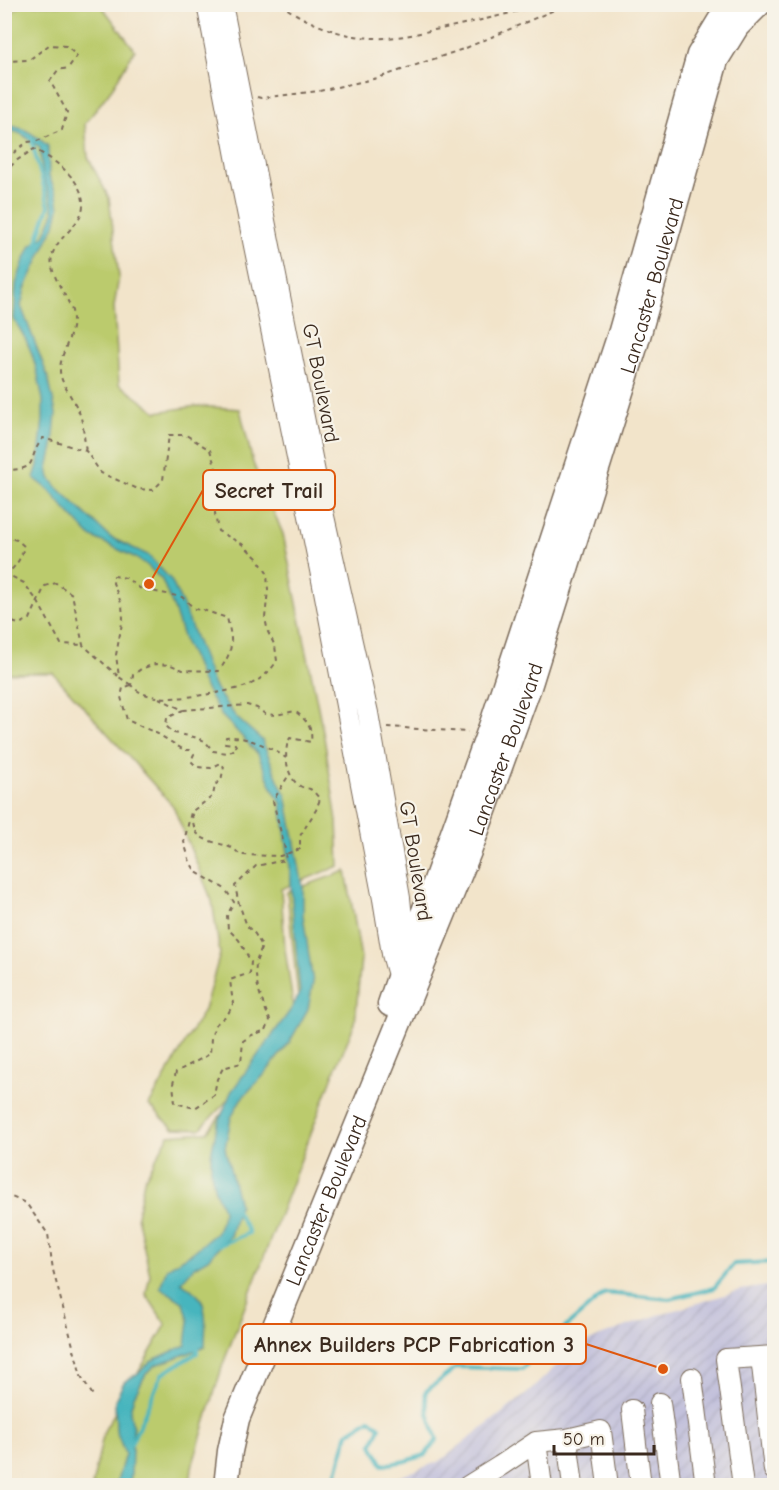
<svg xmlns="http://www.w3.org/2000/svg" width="779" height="1490" viewBox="0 0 779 1490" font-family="'Comic Neue',sans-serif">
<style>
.industrial{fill:url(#industrial-furrows)}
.green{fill:#bbcb6d;stroke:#7b7a46;stroke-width:1.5}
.water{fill:#46b5be;stroke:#40706e;stroke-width:1.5}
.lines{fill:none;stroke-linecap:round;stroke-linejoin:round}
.stream{stroke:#46b5be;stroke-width:4}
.minor-casing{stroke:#7b6b5a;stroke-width:22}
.major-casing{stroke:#7b6b5a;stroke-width:27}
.path{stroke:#7b6b5a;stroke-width:2;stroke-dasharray:4.5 4.5;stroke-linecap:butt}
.minor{stroke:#fff;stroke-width:20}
.major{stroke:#fff;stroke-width:24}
.labels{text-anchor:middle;stroke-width:4.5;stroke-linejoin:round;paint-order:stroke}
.street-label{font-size:21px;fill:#3b2a1e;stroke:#f7f3e8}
.leader{fill:none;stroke:#df570d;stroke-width:2}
.callout-dot{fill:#df570d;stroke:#f7f3e8;stroke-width:2}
.callout{fill:#f7f3e8;stroke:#df570d;stroke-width:2}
.callout-label{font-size:22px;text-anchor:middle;font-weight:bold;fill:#3b2a1e}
</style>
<defs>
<pattern id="industrial-furrows" width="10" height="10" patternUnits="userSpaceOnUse" patternTransform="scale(1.5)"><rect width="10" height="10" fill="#c3c1db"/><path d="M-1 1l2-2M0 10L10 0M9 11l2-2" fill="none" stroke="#a8a6bc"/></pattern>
</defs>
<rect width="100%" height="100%" fill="#f7f3e8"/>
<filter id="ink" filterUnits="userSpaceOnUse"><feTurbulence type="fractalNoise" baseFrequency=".0167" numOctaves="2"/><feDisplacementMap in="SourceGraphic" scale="12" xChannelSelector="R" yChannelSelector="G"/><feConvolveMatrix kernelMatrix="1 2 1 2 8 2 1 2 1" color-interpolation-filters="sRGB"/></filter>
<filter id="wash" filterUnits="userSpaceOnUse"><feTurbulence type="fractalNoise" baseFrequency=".008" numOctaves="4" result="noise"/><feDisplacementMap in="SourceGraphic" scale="24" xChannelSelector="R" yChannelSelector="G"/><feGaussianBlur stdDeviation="1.35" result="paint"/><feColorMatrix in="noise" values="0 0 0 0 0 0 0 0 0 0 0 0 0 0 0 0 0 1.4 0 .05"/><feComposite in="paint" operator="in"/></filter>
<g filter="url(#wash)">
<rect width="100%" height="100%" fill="#f2e4ca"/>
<path class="industrial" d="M 774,1285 L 774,1485 L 375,1486 L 440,1461 L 529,1392 L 576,1347 L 600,1336 L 658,1315 L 741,1290 Z"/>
<path class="green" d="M 22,5 L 101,5 L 135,50 L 113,87 L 85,124 L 88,157 L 109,198 L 119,277 L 114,307 L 119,384 L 157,412 L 197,406 L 240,409 L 253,463 L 283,534 L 324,737 L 337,821 L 339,866 L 281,889 L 285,949 L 294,1011 L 273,1044 L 224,1104 L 200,1129 L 173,1128 L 149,1105 L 204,1010 L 220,954 L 212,901 L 173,806 L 53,673 L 5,673 L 4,18 Z
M 346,871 L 361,958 L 355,1023 L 335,1070 L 223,1364 L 192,1467 L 190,1485 L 92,1486 L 104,1431 L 166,1325 L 146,1294 L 150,1275 L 137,1216 L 144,1180 L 169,1135 L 207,1132 L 260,1066 L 299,1006 L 287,892 Z"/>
<path class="water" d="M 5,125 C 25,127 32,133 48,146 L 49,176 L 57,195 L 59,208 L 55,225 L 25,289 L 21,306 L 48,377 L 56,413 L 53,447 L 48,468 L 50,478 L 58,488 L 110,537 L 148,555 L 171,580 L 184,608 L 214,686 L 224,701 L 237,718 L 262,740 L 279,782 L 286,795 L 303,887 L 303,915 L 313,983 L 308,1009 L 289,1043 L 264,1075 L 241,1099 L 231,1118 L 225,1148 L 239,1205 L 230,1236 L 208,1259 L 194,1267 L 181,1282 C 188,1287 195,1291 200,1298 C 208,1309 205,1334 205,1347 L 156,1365 L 146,1374 L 134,1396 L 130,1411 L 133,1428 L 131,1476 L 129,1485 L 116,1485 L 125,1454 L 116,1430 L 115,1400 L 124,1382 L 140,1372 L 151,1361 L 186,1345 L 189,1321 L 184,1303 L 160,1287 L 167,1268 L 192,1253 L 216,1233 L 222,1219 L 223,1209 L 215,1191 L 211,1173 L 211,1154 L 217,1126 L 231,1092 L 292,1008 L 300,992 L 292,902 L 290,867 L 281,803 L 273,790 L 258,754 L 232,726 L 221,715 L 201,680 L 195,663 L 185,643 L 174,609 L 162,580 L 148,566 L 136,558 L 90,536 L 66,510 L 48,489 L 34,478 L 38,465 L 43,420 L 43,400 L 38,375 L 32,354 L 26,340 L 14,319 L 16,284 L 23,263 L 31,245 L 44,236 L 54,213 L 51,198 L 43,176 L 40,148 C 30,140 19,129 5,131 Z"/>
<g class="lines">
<path class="stream" d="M 31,139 L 49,206 L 36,244
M 220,1245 L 249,1233 L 236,1210
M 131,1444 L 162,1374 L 197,1353 L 197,1346
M 333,1486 L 348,1433 L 370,1419 L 380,1427 L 372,1445 L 383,1465 L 406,1461 L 425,1455 L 437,1440 L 428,1413 L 425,1392 L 457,1367 L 522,1369 L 545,1345 L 605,1293 L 670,1299 L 714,1288 L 734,1264 L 774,1262"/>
</g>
</g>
<g filter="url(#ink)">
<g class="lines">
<defs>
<path id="minor" d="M 207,4 L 239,172 L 321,575 L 383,899 L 392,954 L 400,982
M 222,4 L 321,503 L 368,713 L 400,898 L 406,958
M 761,1357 L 774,1470
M 692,1378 L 706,1486
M 660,1403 L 671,1486
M 632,1410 L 641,1486
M 567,1439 L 573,1486
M 536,1442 L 542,1486
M 468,1486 L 500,1466 L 536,1442 L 567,1439 L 601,1431 L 608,1486
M 743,1486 L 726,1359 L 774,1356"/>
<g id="major">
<path d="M 390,1004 L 406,957 L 434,886 L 494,718 L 621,331 L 699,55 L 722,17 L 735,4"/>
<path id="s1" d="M 226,1486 L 230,1451 L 237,1419 L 470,849 L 529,687 L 635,347 L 716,60 L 737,26 L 759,4"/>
</g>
</defs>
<use href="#minor" class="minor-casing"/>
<use href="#major" class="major-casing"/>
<path class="path" d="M 280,4 C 307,23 341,37 374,38 C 392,39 412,35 429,31 C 468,24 507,14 546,4
M 4,61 L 29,60 L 49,45 L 66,46 L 77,56 L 68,68 L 58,70 L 50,81 L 67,112 L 62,130 L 37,141 L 27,142 L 11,155 L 4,168
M 257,97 L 261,98 L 319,91 L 378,78 L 466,48 L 568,4
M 4,173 L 16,161 L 34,149 C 53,159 80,177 83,201 C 85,225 57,235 52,256 C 48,274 67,294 72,311 C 77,331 61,350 60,369 C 59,383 76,401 80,415 C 84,426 84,440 86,451
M 4,470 C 42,470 25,460 43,438 L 86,451 L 101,473 L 138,489 L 153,490 L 163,480 L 169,435 L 186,435 L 210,450 L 216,469 L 215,514 L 218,531 L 242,544 L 257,558 L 267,573 L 268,590 L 265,618 L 268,632 L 275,646 L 277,661 C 271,670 263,678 253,683 C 244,688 231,690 221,692 C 197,696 149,706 131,685 L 133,675 L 141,669 L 155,664 L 171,665 L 183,670 L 219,671 C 234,650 233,642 227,618 L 203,610 L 195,609 L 182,597 L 141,589 L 126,578 L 114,576 L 113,583 L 122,605 L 123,618 L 116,655 L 119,677 L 131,685
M 4,537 L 17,540 L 24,546 C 22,557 16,566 8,573
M 4,574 L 7,574 L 24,583 L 38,602 L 61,644 L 83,645
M 4,620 L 19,624 L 30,619 L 45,586 L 56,583 L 72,594 L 83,645 L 119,677
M 131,685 L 123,688 L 121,697 L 127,720 L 158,734 L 184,750 L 190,750 L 194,754 L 191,761 L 197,767 L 211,768 L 221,763 L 224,767 L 221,780 L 215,785 L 213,796 L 191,812 L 184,842 L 190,862 L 196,872 L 225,889 L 234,902 L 227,916 L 228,929 L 239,940 L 244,949 L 251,962 L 250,973 L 230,980 L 233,1004 L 228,1014 L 215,1025 L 211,1038 L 210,1054 L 176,1072 L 173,1084 L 175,1103 L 195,1108 L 214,1095 L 217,1079 L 223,1068 L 241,1063 L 243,1041 L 252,1035 L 266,1030 L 270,1020 C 263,1004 254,983 256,964 C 257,958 260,952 262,946 L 255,934 L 247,926 L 239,904 L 235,886 L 256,866 L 285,860 L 286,853 L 273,801 L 290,773
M 159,698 L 183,710 L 247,705 L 257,708 L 265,714 L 276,715 L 295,711 C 306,720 313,727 311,742 L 290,738 C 282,751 287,779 300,786 C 303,788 307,788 310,789 C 314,791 317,796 320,799 L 316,810 L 300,836 L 300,849 L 280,856 L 240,855 C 238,853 236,850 233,849 C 223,842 201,843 195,830 C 193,825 193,817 191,812
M 183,710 L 167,718 L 166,726 L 174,733 L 194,737 L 205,741 L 213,751 L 228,753 L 237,748 L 235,744 L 225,743 L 226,737 C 244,735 271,747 286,758
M 387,727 L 468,732
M 4,1194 L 26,1203 L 48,1234 L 53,1270 L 81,1376 L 94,1397"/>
<use href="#minor" class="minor"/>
<use href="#major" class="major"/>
</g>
</g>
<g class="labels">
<g class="street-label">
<text dy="7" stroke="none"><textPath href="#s1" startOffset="1276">Lancaster Boulevard</textPath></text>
<text transform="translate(321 383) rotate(79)" y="7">GT Boulevard</text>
<text dy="7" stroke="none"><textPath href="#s1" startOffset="790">Lancaster Boulevard</textPath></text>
<text transform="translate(416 861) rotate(81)" y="7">GT Boulevard</text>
<text dy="7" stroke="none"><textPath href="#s1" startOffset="304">Lancaster Boulevard</textPath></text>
</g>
</g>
<path class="leader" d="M149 584L203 490M663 1369L586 1344"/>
<g class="callout-dot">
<circle cx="149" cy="584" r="6"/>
<circle cx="663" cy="1369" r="6"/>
</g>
<g class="callout">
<rect x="203" y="470" width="132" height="40" rx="6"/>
<rect x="242" y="1324" width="344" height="40" rx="6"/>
</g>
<g class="callout-label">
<text x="269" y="498">Secret Trail</text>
<text x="414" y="1352">Ahnex Builders PCP Fabrication 3</text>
</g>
<rect width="779" height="1490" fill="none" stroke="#f7f3e8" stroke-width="24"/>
<path d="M554 1445v9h100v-9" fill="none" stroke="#3b2a1e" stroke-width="3"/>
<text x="563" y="1445" font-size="18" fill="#3b2a1e" stroke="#f7f3e8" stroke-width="4.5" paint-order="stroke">50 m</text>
</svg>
